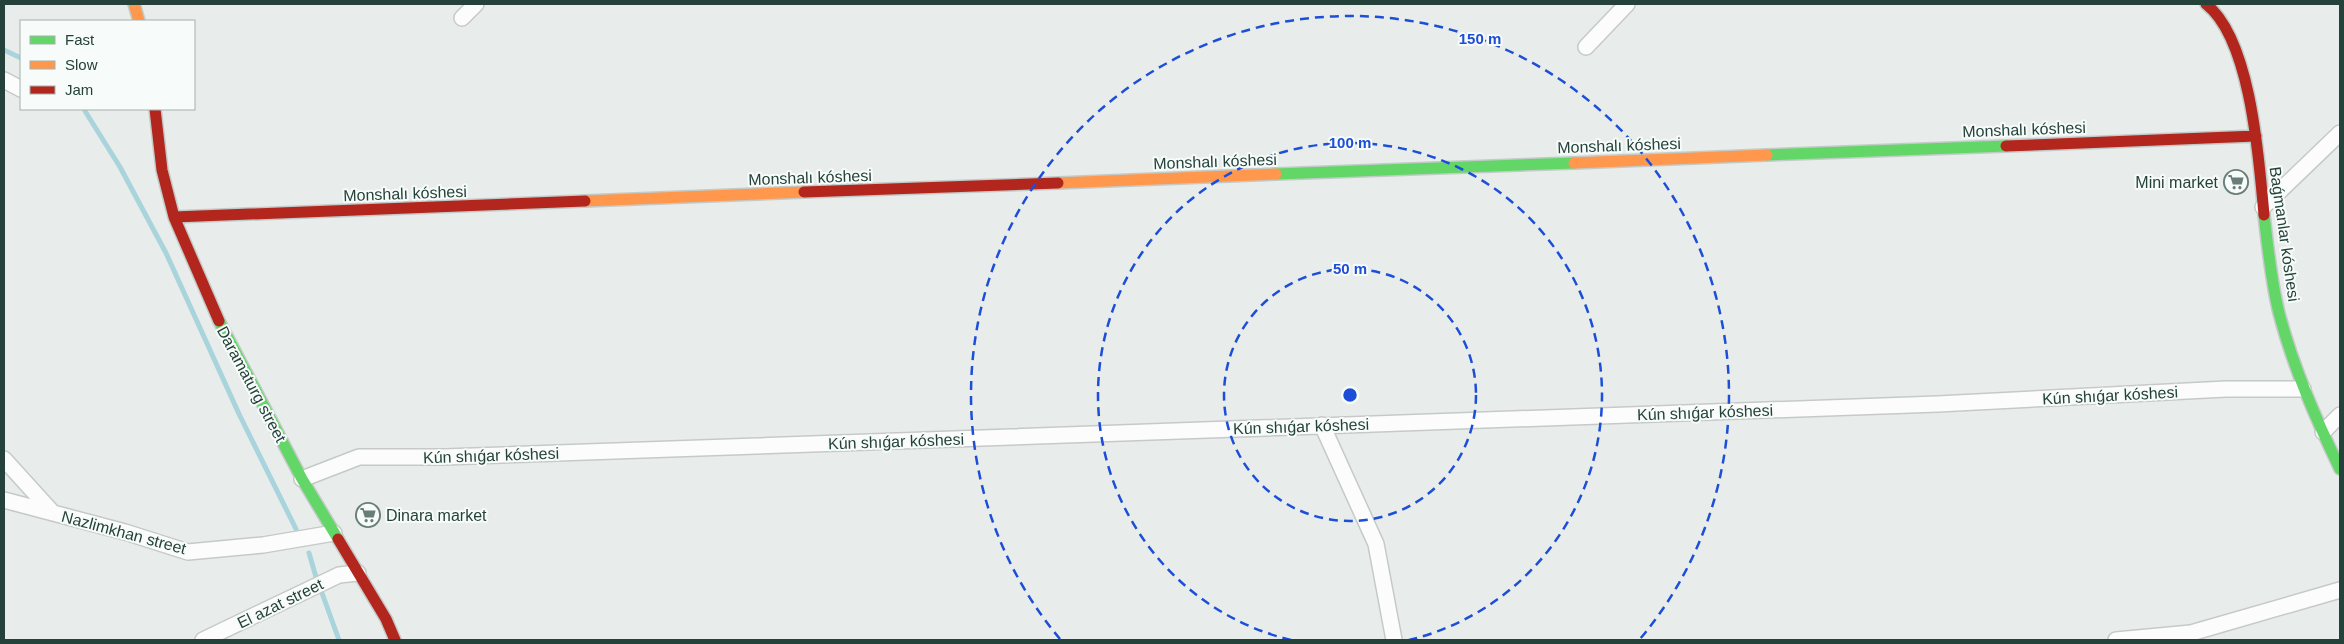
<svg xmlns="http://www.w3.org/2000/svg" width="2344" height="644" viewBox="0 0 2344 644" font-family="Helvetica,sans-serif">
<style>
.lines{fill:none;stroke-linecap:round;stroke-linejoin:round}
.stream{stroke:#a9d4db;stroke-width:5}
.street-casing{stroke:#c5cac8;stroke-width:18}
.fast-casing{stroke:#c3cbc8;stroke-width:14}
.slow-casing{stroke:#c3cbc8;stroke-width:14}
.jam-casing{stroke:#c3cbc8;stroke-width:14}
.street{stroke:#fcfcfc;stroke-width:15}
.fast{stroke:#63d668;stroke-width:11}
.slow{stroke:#ff974d;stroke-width:11}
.jam{stroke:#b3261e;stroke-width:11}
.ring{fill:none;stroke:#1d4ed8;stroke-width:2.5;stroke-dasharray:9 6}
.labels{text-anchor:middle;stroke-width:4;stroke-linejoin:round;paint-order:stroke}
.street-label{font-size:16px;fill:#24423a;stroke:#f7fbf9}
.poi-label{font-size:16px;fill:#24423a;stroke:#f7fbf9;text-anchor:end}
.centre{fill:#1d4ed8;stroke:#f7fbf9;stroke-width:2.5}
.ring-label{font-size:15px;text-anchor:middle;font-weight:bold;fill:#1d4ed8;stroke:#f7fbf9;stroke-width:4;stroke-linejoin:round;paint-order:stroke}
</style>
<rect width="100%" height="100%" fill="#e8edeb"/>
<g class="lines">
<path class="stream" d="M 4,50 L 21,58
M 85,111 L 120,167 L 166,253 L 239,414 L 296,529
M 309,553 L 316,577
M 322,593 L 339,640"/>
<defs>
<path id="street" d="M 462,18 L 476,4
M 1586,47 L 1627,4
M 4,80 L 21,89
M 2263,207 L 2340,133
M 1322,425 L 1376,544 L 1394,640
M 2323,432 L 2340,415
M 4,459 L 53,513
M 302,479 L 359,457 L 444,457 L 1938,404 L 2226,389 L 2303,389
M 4,500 L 125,532 L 188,552 L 263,545 L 334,533
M 203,640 L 339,575 L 358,573
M 2116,640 L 2191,633 L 2340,590"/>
<path id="fast" d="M 1767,155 L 2006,146
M 1276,174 L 1574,163
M 2264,215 C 2268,248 2271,281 2279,313 C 2293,367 2316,419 2340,469
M 219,321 L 302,479 L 338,539"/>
<path id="slow" d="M 134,4 L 139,21
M 1574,163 L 1767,155
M 1058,183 L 1276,174
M 585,201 L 804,192"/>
<path id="jam" d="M 2206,4 C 2251,39 2259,160 2264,215
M 155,109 L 162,170 L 174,217 L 219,321
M 2006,146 L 2256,136
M 804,192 L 1058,183
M 174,217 L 585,201
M 338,539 L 386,619 L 395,640"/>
</defs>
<use href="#street" class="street-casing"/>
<use href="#fast" class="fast-casing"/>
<use href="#slow" class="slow-casing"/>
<use href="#jam" class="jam-casing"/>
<use href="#street" class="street"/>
<use href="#fast" class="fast"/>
<use href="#slow" class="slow"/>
<use href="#jam" class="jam"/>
</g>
<g class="ring">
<circle cx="1350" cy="395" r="126"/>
<path d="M1291 640A252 252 0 1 1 1409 640"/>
<path d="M1060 639A379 379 0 1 1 1640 639"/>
</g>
<defs>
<symbol id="supermarket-ring" viewBox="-11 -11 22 22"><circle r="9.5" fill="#f7fbf9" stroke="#697e78" stroke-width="1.5"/><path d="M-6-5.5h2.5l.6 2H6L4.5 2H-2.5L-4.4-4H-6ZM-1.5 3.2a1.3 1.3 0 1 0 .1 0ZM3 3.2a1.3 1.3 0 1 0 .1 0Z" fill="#697e78"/></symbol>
</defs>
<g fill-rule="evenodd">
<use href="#supermarket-ring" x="2222" y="168" width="28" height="28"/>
<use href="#supermarket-ring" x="354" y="501" width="28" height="28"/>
</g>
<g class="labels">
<g class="street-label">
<text transform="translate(2024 129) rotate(-2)" y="6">Monshalı kóshesi</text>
<text transform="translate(1619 145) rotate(-2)" y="6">Monshalı kóshesi</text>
<text transform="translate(1215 161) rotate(-2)" y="6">Monshalı kóshesi</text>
<text transform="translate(810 177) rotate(-2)" y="6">Monshalı kóshesi</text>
<text transform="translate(405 193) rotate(-2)" y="6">Monshalı kóshesi</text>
<text transform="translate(2285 234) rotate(82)" y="6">Baǵmanlar kóshesi</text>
<text transform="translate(252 384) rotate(62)" y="6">Daramaturg street</text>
<text transform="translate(2110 395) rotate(-3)" y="6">Kún shıǵar kóshesi</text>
<text transform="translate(1705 412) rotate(-2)" y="6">Kún shıǵar kóshesi</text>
<text transform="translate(1301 426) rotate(-2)" y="6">Kún shıǵar kóshesi</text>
<text transform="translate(896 441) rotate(-2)" y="6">Kún shıǵar kóshesi</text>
<text transform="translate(491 455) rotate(-2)" y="6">Kún shıǵar kóshesi</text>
<text transform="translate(124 532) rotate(15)" y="6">Nazlimkhan street</text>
<text transform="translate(280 603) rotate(-26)" y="6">El azat street</text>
</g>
<g class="poi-label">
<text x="2218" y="188">Mini market</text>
<text x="386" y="521" text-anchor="start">Dinara market</text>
</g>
</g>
<circle cx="1350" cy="395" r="8" class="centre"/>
<g class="ring-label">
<text x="1480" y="44">150 m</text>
<text x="1350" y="148">100 m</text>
<text x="1350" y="274">50 m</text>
</g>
<rect width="2344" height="644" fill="none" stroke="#24423a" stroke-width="10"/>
<rect x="20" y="20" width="175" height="90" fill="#f7fbf9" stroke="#a3b1ad"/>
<rect x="30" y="36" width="25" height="8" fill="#63d668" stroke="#a3b1ad"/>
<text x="65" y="45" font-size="15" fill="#24423a">Fast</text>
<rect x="30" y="61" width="25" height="8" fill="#ff974d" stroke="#a3b1ad"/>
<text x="65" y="70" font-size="15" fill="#24423a">Slow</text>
<rect x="30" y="86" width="25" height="8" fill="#b3261e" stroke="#a3b1ad"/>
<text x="65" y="95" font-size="15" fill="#24423a">Jam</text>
</svg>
